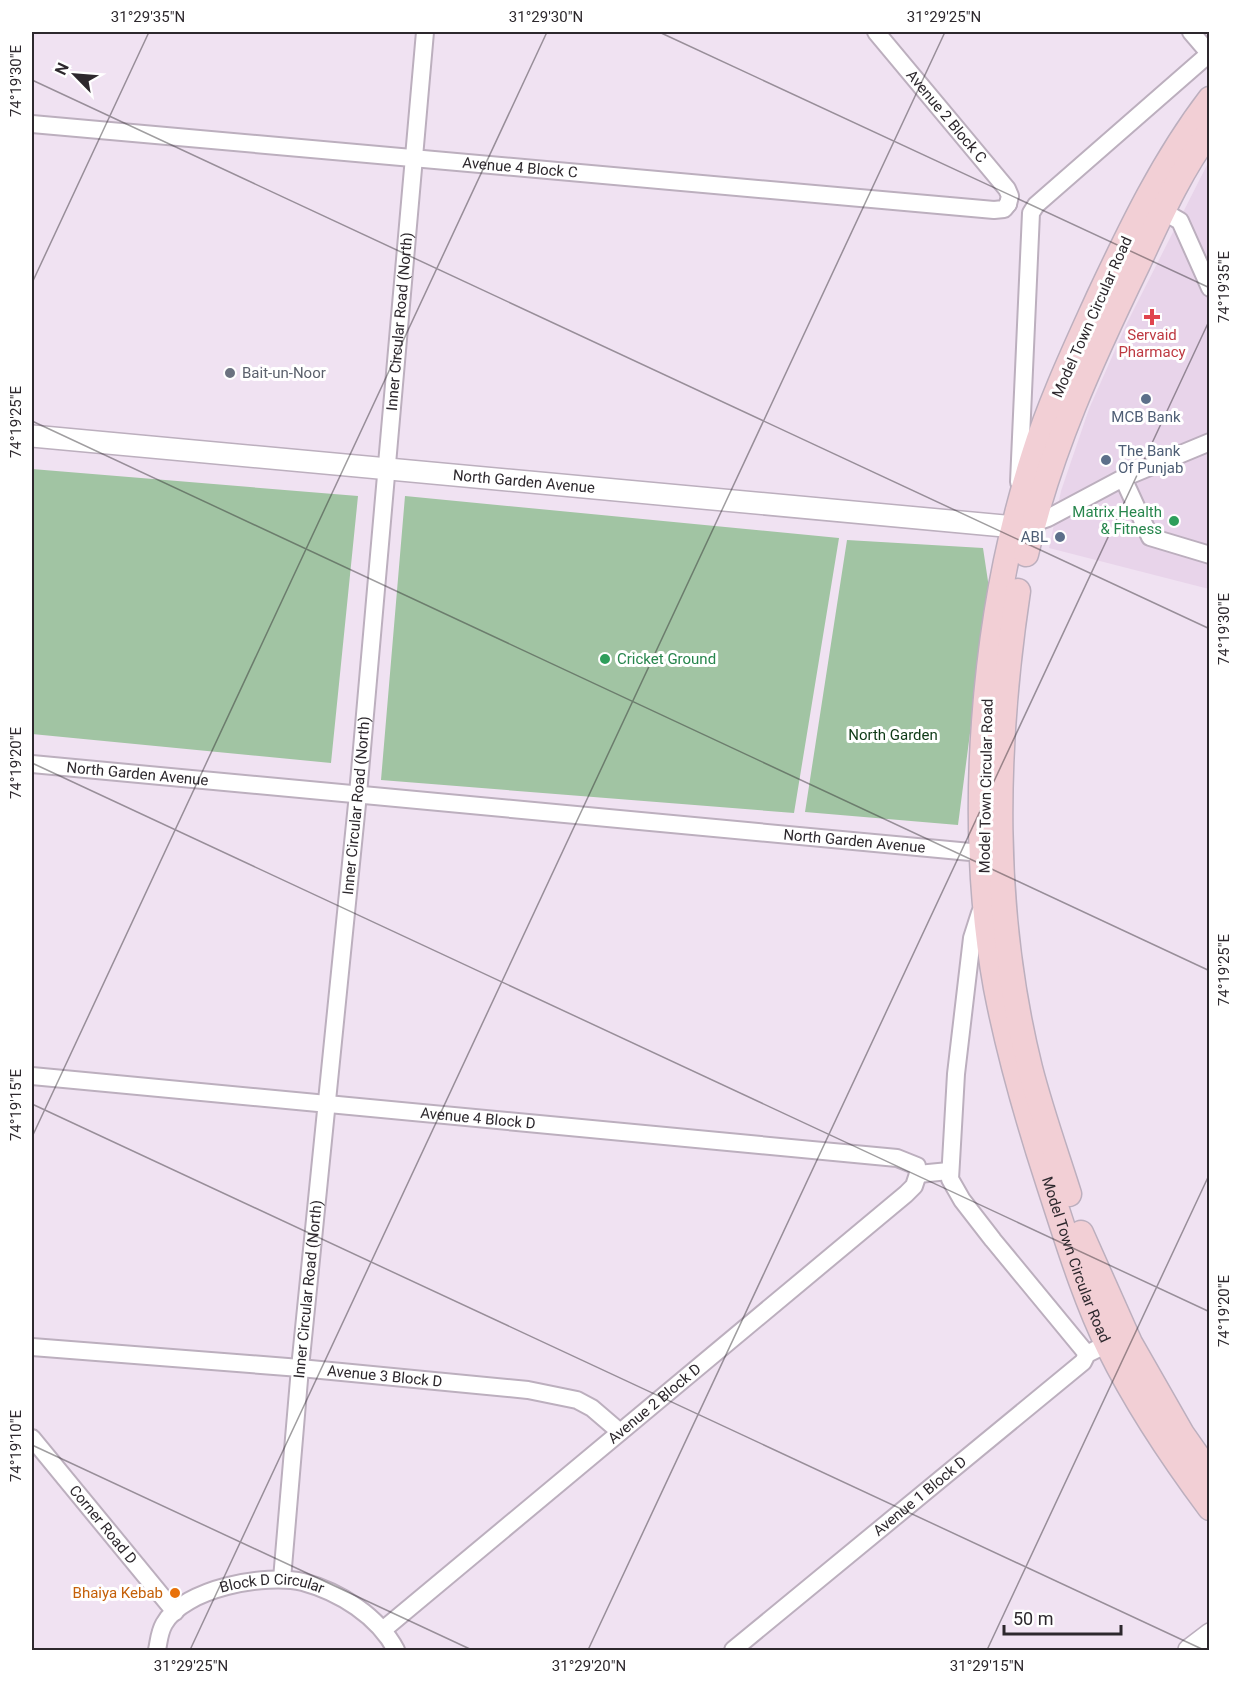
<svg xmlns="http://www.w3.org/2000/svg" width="1241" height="1682" viewBox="0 0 1241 1682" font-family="Roboto,sans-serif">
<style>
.built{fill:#e8d4ea}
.green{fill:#a1c4a3}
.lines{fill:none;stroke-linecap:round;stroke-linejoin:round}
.minor-casing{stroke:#bcafbe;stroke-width:20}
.tertiary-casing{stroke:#bcafbe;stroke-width:24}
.secondary-casing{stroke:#bcafbe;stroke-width:27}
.minor{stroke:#fff;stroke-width:16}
.tertiary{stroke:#fff;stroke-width:21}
.secondary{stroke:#f2cfd5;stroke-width:24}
.ticks{fill:none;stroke:#2d282d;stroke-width:1.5;stroke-opacity:0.45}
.health-dot{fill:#e0444e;stroke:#fff;stroke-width:2}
.worship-dot{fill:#6b7280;stroke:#fff;stroke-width:2}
.service-dot{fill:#5c6f8a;stroke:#fff;stroke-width:2}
.leisure-dot{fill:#2e9e5b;stroke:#fff;stroke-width:2}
.food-dot{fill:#e8710a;stroke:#fff;stroke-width:2}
.labels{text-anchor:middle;stroke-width:6;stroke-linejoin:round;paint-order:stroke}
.street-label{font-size:15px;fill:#2d282d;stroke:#fff}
.health-label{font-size:15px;fill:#be3a42;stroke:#fff}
.worship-label{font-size:15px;fill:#5b616d;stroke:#fff;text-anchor:start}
.service-label{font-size:15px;fill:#4e5e75;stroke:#fff}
.leisure-label{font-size:15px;fill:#27864d;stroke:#fff;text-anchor:end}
.park-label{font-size:15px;fill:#0e3a16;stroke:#fff}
.food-label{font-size:15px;fill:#c56008;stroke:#fff;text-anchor:end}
.neatline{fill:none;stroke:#2d282d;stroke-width:2}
.ticks-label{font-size:15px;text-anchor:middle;fill:#2d282d}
</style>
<rect width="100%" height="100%" fill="#f0e2f2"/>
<path class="built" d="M 1209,161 L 1209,589 L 1049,548 L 1061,491 L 1089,409 L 1127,323 Z"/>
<path class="green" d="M 32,469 L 358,496 L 331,763 L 32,734 Z
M 405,496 L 839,538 L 794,813 L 381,780 Z
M 847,540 L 983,548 L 989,588 L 958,825 L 805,812 Z"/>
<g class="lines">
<defs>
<g id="minor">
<path id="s1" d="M 876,32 L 1007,189 L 1010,196 L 1008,204"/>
<path d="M 1191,32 L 1209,53"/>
<path id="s2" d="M 32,124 L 994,210 L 1004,209 L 1008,204"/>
<path d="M 1154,206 L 1180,221 L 1210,288"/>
<path d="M 1123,478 L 1150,537 L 1210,555"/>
<path d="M 1019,482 L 1031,213 L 1036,205 L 1210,53"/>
<path d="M 1028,525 L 1048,518 L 1123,478 L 1210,442"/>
<path id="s3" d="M 32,764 L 992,854"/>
<path d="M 987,912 L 980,913 L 972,938 L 956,1074 L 950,1179 L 962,1200 L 993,1240 L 1087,1354"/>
<path id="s4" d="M 32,1076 L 897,1158 L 917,1166 L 918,1174"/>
<path d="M 918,1174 L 949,1171"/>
<path id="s5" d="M 32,1347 L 300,1368 L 528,1390 L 577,1400 L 592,1408 L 620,1432"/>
<path id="s6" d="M 32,1438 L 175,1612"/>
<path id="s7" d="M 282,1579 L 300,1368 L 358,794 L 425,32"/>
<path id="s8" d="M 384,1629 L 906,1194 L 914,1186 L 918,1174"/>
<path id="s9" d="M 157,1650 C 159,1641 159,1633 164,1624 C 184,1588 266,1573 303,1582 C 340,1592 378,1616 396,1650"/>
<path id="s10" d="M 733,1650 L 1083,1362 L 1087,1354 L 1115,1340"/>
</g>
<g id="tertiary">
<path id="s11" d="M 32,436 L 1015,527"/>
<path d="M 1189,1650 L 1210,1634"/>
</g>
<g id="secondary">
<path id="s12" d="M 1210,99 C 1164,159 1131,228 1099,296 C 1075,349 1050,402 1033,457 C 982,619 966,820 996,988 C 1009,1055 1028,1121 1049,1185 C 1067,1240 1084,1297 1109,1348 C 1137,1405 1172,1457 1210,1508"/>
<path d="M 1026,554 C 1049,452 1093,357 1138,264 C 1159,219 1180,171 1210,131"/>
<path d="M 1018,591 C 994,750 991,911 1030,1068 C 1041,1111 1056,1153 1069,1194"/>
<path d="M 1081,1233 L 1130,1343 L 1182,1434 L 1210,1474"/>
</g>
</defs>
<use href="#minor" class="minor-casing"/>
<use href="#tertiary" class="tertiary-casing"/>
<use href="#secondary" class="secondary-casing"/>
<use href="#minor" class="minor"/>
<use href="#tertiary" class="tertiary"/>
<use href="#secondary" class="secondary"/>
</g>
<path class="ticks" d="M 659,32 L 1210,288M 32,80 L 1210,629M 32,283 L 149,32M 32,421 L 1210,971M 32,763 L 1210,1312M 32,1104 L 1204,1650M 32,1137 L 547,32M 32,1445 L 472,1650M 190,1650 L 945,32M 588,1650 L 1210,319M 987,1650 L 1210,1173"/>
<path class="health-dot" d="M1149 308h6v6h6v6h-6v6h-6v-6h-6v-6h6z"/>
<circle class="worship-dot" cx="230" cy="373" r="6"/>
<g class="service-dot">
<circle cx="1146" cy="399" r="6"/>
<circle cx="1106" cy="460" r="6"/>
<circle cx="1060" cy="537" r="6"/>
</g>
<g class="leisure-dot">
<circle cx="1174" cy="521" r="6"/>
<circle cx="605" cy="659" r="6"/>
</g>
<circle class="food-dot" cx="175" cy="1593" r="6"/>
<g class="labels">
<g class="street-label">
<text dy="5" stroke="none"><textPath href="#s1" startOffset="110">Avenue 2 Block C</textPath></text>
<text dy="5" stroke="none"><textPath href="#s2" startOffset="490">Avenue 4 Block C</textPath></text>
<text transform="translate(1092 317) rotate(-66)" y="5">Model Town Circular Road</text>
<text dy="5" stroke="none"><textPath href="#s7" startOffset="1263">Inner Circular Road (North)</textPath></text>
<text dy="5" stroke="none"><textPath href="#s11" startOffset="494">North Garden Avenue</textPath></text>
<text dy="5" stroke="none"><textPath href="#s3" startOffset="106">North Garden Avenue</textPath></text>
<text transform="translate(986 786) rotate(-89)" y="5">Model Town Circular Road</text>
<text dy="5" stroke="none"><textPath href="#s7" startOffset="777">Inner Circular Road (North)</textPath></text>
<text dy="5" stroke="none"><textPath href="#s3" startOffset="826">North Garden Avenue</textPath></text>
<text dy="5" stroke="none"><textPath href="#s4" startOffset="448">Avenue 4 Block D</textPath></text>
<text dy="5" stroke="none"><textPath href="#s12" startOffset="1221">Model Town Circular Road</textPath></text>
<text dy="5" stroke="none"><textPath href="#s7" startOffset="291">Inner Circular Road (North)</textPath></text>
<text dy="5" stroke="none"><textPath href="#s5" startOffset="354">Avenue 3 Block D</textPath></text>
<text dy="5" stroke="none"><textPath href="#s8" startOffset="352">Avenue 2 Block D</textPath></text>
<text dy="5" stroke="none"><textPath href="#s10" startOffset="242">Avenue 1 Block D</textPath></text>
<text dy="5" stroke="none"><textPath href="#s6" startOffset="112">Corner Road D</textPath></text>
<text dy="5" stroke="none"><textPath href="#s9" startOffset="148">Block D Circular</textPath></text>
</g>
<g class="health-label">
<text x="1152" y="340">Servaid<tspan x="1152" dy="17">Pharmacy</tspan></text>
</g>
<g class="worship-label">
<text x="242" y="378">Bait-un-Noor</text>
</g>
<g class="service-label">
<text x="1146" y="422">MCB Bank</text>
<text x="1118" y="456" text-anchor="start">The Bank<tspan x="1118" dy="17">Of Punjab</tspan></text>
<text x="1048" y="542" text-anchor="end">ABL</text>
</g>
<g class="leisure-label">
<text x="1162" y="517">Matrix Health<tspan x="1162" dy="17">&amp; Fitness</tspan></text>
<text x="617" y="664" text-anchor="start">Cricket Ground</text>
</g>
<g class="park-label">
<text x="893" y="740">North Garden</text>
</g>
<g class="food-label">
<text x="163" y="1598">Bhaiya Kebab</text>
</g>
</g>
<rect width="1241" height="1682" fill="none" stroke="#ffffff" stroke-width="66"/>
<g transform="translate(75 75) rotate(295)" stroke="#ffffff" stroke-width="4.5" paint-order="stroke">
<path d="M0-4.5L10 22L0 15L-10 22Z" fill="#2d282d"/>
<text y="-9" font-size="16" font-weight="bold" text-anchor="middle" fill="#2d282d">N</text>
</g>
<path d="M1004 1625v9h117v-9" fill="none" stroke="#2d282d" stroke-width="3"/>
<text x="1013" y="1625" font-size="18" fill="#2d282d" stroke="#ffffff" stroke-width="4.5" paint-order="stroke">50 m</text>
<rect x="33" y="33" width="1175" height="1616" class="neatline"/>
<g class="ticks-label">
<text x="148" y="22">31°29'35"N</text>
<text x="546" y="22">31°29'30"N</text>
<text x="944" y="22">31°29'25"N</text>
<text transform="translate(16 81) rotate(-90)" y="5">74°19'30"E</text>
<text transform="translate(1224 287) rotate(-90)" y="5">74°19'35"E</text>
<text transform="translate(16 422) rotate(-90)" y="5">74°19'25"E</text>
<text transform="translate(1224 629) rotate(-90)" y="5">74°19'30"E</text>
<text transform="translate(16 763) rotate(-90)" y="5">74°19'20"E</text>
<text transform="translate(1224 970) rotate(-90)" y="5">74°19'25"E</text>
<text transform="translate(16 1105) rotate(-90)" y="5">74°19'15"E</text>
<text transform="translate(1224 1311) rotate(-90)" y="5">74°19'20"E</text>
<text transform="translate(16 1446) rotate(-90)" y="5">74°19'10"E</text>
<text x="191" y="1671">31°29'25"N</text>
<text x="589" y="1671">31°29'20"N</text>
<text x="987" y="1671">31°29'15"N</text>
</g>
</svg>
